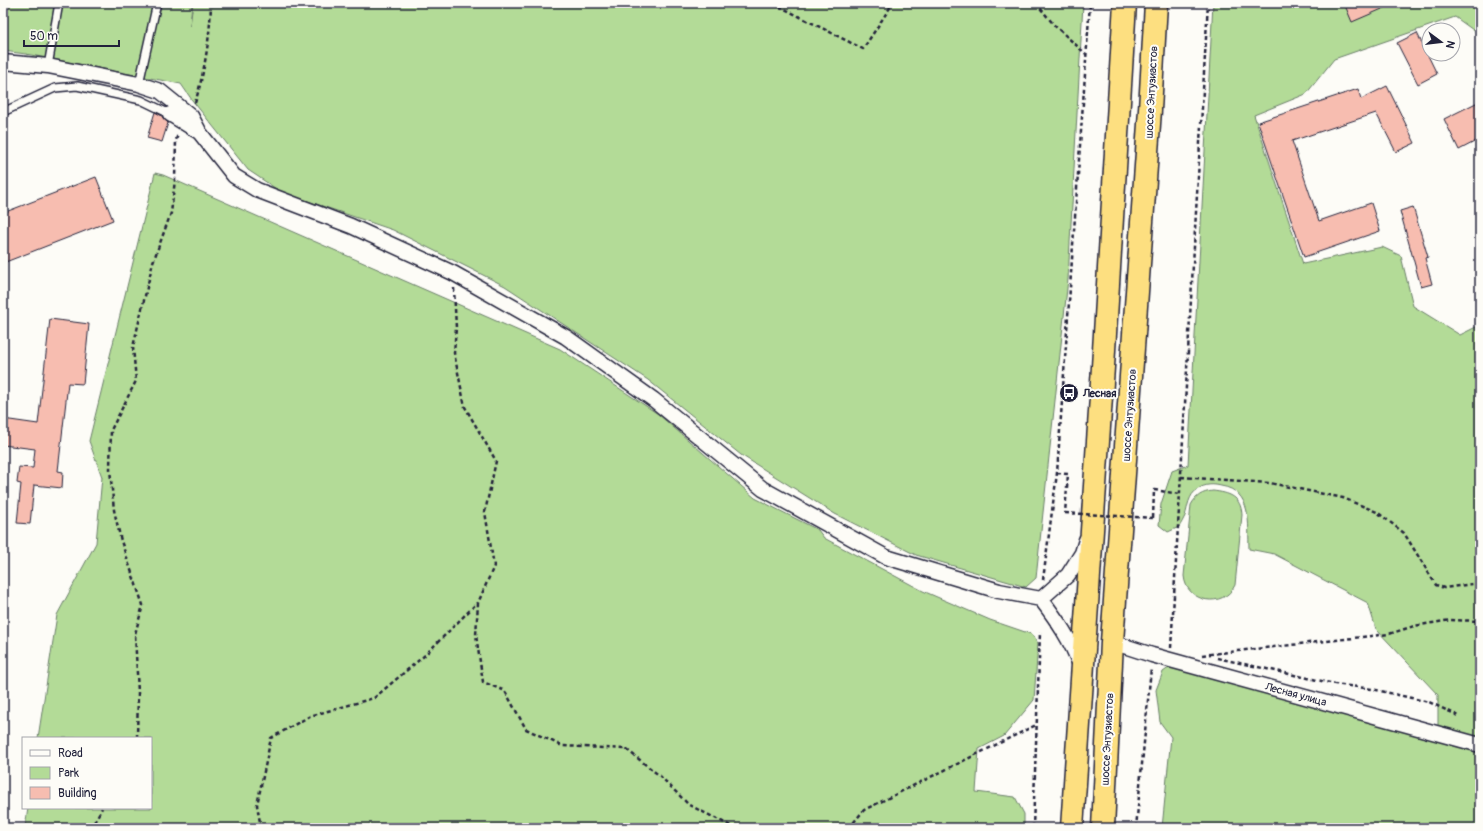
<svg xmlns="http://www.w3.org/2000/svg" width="1483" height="831" viewBox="0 0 1483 831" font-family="Pangolin,sans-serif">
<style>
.green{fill:#b3db97;stroke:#6a7e69}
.building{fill:#f7bdb0;stroke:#22223b}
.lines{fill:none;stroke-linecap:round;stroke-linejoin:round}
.lane-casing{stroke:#22223b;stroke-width:10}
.street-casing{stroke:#22223b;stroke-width:17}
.highway-casing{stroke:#22223b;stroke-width:25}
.path{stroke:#22223b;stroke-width:2.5;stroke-dasharray:4 3;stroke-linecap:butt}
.lane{stroke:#fdfcf7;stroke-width:7}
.street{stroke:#fdfcf7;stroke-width:14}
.highway{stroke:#fddf80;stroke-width:22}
.path-bridge{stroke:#22223b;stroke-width:2.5;stroke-dasharray:4 3;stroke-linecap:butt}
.labels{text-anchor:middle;stroke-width:4;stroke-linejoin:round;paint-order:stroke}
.street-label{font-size:11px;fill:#22223b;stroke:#fdfcf7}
.poi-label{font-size:11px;font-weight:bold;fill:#22223b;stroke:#fdfcf7;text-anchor:start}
</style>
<rect width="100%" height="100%" fill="#fdfcf7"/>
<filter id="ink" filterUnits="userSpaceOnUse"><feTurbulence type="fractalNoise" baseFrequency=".025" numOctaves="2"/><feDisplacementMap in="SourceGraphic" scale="8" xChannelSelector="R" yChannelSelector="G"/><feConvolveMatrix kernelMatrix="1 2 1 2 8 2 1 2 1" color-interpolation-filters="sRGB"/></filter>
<g filter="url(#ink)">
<path class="green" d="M 3,3 L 192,3 L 190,26 L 193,3 L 1083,3 L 1068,279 L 1036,578 L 1026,587 L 916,555 L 835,514 L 741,455 L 648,380 L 505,286 L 393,230 L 281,192 L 248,170 L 192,100 L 181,84 L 26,54 L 3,51 Z
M 1213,3 L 1480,3 L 1480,35 L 1455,17 L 1334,59 L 1306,94 L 1254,115 L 1303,264 L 1382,247 L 1401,256 L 1413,306 L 1460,335 L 1480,325 L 1480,579 L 1475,584 L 1480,608 L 1480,828 L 1162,828 L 1171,737 L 1160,722 L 1156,690 L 1163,672 L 1170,667 L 1434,740 L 1438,726 L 1438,695 L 1376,629 L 1368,603 L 1274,554 L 1249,549 C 1248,524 1253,491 1221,486 C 1213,484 1205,484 1198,489 C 1188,495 1188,507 1185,516 C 1183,520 1181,524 1179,527 L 1168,532 L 1159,525 L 1161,504 L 1172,471 L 1188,465 Z
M 155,173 L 163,175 L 560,349 L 658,414 L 755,498 L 818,530 L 824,538 L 923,591 L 990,620 L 1031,634 L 1038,643 L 1034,700 L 1004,736 L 979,749 L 976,792 L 1015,797 L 1024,814 L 1024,828 L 25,828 L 28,808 L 151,808 L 151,738 L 38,738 L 57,615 L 96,543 L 102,477 L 89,441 Z
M 1213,491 C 1229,493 1241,496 1242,515 L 1235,585 C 1224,609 1186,603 1184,576 L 1191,505 C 1196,496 1202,492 1213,491 Z"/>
<path class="building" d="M 1344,3 L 1396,3 L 1352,22 Z
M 1417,33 L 1437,74 L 1418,84 L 1397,43 Z
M 1387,86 L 1415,143 L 1396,152 L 1376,113 L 1292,141 L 1319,221 L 1371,203 L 1380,231 L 1304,257 L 1258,122 L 1358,89 L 1361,99 Z
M 1480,101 L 1480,139 L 1459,150 L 1444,119 Z
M 155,112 L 162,116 L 163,118 L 168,123 L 162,142 L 147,138 Z
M 96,177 L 113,220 L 3,263 L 3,213 Z
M 1413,207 L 1428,257 L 1425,258 L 1432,284 L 1421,287 L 1400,211 Z
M 50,319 L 89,324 L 83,384 L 68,383 L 58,471 L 63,472 L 62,488 L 34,485 L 30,524 L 17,523 L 21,484 L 17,483 L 19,467 L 33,468 L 35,449 L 3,445 L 3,419 L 38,424 Z"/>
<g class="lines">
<defs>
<path id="lane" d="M 48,66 L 59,3
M 139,84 L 157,3
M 3,112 L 55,88 L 77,86 L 141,100 L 170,114"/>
<path id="street" d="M 3,62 L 48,66 L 139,84 L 160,91 L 191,116 L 200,133 L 234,176 L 257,190 L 351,226 L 453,273 L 566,337 L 654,400 L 763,489 L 886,557 L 999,591 L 1041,599 C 1057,620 1071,640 1080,665
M 170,114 L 199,132
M 1041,599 L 1068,575 L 1082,553 L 1086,540
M 1112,642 L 1152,655 L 1480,745"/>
<path id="highway" d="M 1072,828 L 1103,367 L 1125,3
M 1103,828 L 1112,642 L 1150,110 L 1156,3"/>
</defs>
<use href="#lane" class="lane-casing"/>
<use href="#street" class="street-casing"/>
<use href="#highway" class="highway-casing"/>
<path class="path" d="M 773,3 L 863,49 L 893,3
M 1036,3 L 1055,26 L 1086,54
M 195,103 C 205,70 210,37 211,3
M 454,288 L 456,328 L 454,353 L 465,407 L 496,461 L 485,512 L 494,566 L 478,603 L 476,635 L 483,682 L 505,691 L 526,729 L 562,746 L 626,749 L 660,776 L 689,805 L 729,825 L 732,828
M 1057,473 L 1068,474 L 1065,513
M 1181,477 L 1270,483 L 1343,498 L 1377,512 L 1404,533 L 1436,585 L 1444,588 L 1480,583
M 1153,518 L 1154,490 L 1180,494
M 1043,580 L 1057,473 L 1090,3
M 1171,648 L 1208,3
M 1202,655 L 1389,634 L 1414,626 L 1451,620 L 1480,621
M 1217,658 L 1335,684 L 1372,689 L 1429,702 L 1459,716
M 137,738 L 138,693 L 135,634 L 143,605 L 121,541 L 114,510 L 110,469 L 111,430 L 136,381 L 133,347 L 153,262 L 171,213 L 175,180 L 176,140 L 178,134
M 91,828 L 102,808
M 261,828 L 257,805 L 271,738 L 310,716 L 374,698 L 425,655 L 477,603
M 849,828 L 864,810 L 1036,725
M 1033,828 L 1040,632
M 1136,828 L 1151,668"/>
<use href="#lane" class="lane"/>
<use href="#street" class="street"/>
<use href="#highway" class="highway"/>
<path class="path-bridge" d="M 1065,513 L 1153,518"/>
</g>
</g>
<defs>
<symbol id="bus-disc" viewBox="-11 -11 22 22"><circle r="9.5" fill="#22223b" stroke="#fdfcf7"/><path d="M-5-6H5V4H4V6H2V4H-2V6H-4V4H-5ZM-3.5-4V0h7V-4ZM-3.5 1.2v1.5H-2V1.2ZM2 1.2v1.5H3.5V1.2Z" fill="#fff"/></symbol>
</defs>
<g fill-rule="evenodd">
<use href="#bus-disc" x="1058" y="382" width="22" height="22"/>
</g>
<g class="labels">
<g class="street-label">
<text transform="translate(1151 92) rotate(-87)" y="4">шоссе Энтузиастов</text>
<text transform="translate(1129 415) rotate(-86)" y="4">шоссе Энтузиастов</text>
<text transform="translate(1296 694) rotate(15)" y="4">Лесная улица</text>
<text transform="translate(1107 739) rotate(-87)" y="4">шоссе Энтузиастов</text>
</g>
<g class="poi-label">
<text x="1083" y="397">Лесная</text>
</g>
</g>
<rect width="1483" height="831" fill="none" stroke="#fdfcf7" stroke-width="16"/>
<rect x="8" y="8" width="1467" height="815" fill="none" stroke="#22223b" stroke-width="1.5" filter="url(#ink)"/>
<rect x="22" y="737" width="130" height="72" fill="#fdfcf7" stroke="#a5a5ac"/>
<rect x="30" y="750" width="20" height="6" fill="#fdfcf7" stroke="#a5a5ac"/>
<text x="58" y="757" font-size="12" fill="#22223b">Road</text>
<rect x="30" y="767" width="20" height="12" fill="#b3db97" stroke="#a5a5ac"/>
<text x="58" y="777" font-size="12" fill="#22223b">Park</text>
<rect x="30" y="787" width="20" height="12" fill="#f7bdb0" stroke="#a5a5ac"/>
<text x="58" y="797" font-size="12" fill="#22223b">Building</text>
<g transform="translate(1441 42) rotate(105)"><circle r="19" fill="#fdfcf7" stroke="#a5a5ac"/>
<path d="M0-3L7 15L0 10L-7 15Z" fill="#22223b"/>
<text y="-6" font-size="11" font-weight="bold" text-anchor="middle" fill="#22223b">N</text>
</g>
<path d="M24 40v6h95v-6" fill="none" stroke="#22223b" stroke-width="2"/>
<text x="30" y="40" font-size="12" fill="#22223b" stroke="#fdfcf7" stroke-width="3" paint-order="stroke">50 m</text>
</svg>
